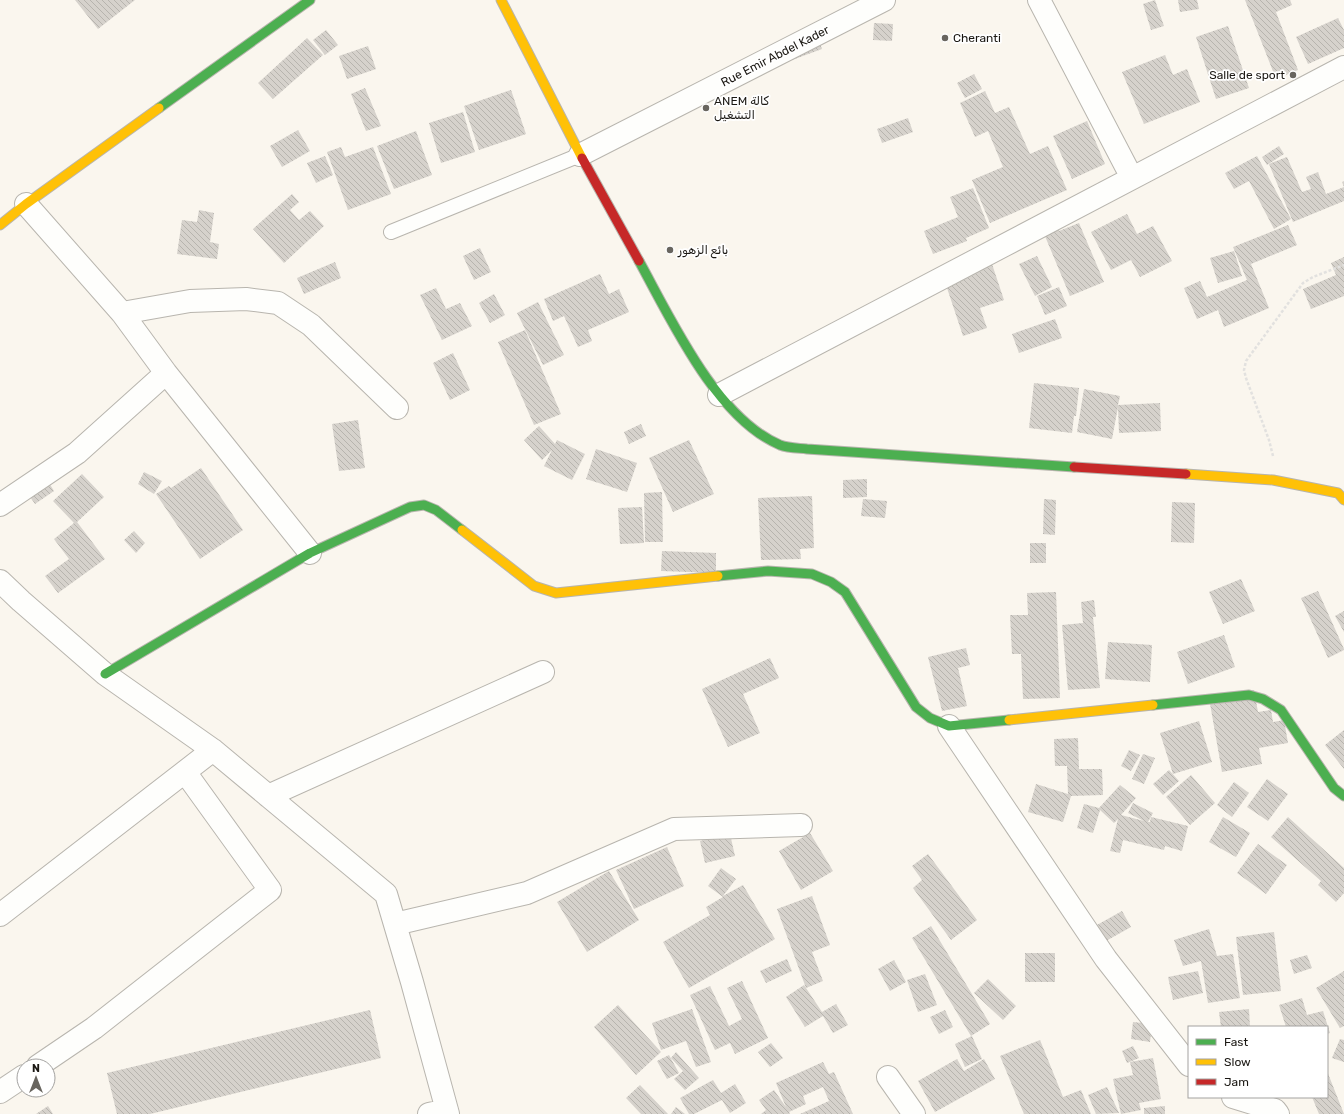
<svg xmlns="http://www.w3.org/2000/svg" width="1344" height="1114" viewBox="0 0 1344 1114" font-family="Rubik,Cairo,sans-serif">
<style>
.building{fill:url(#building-back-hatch)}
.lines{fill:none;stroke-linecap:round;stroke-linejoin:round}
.lane-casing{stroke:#b8b5ae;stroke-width:16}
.street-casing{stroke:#b8b5ae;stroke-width:24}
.fast-casing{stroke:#b8b5ae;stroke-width:11}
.slow-casing{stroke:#b8b5ae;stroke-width:11}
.jam-casing{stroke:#b8b5ae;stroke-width:11}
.path{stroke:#e2e1df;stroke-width:2.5;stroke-dasharray:3 2;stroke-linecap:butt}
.lane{stroke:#fefefc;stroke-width:14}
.street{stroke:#fefefc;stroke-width:22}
.fast{stroke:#4caf50;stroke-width:9}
.slow{stroke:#ffc107;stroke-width:9}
.jam{stroke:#c62828;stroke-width:9}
.poi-dot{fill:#68655f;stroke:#fff;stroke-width:1.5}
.labels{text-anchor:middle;stroke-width:3.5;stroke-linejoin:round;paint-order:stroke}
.poi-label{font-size:12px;fill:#1a1712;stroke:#fff;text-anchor:start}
.street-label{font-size:12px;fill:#1a1712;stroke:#fff}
</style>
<defs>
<pattern id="building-back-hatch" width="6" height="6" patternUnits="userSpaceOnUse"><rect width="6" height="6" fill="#d6d2cc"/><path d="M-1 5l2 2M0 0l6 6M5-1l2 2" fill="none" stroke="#b7b4ae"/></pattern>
</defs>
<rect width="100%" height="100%" fill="#faf6ee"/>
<path class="building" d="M 75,0 L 135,0 L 98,29 Z
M 1155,0 L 1164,26 L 1151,30 L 1143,4 Z
M 1178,0 L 1197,0 L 1199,9 L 1180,12 Z
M 1245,0 L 1290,0 L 1292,5 L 1276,12 L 1298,70 L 1276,79 Z
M 1338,18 L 1344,30 L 1344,48 L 1308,64 L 1296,37 Z
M 874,23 L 893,24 L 892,41 L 873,40 Z
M 1228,26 L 1249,88 L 1216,99 L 1196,37 Z
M 326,30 L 338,45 L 325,55 L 313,40 Z
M 307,38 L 323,55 L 273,99 L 258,83 Z
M 818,39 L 822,49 L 792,60 L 789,50 Z
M 368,46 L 376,69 L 347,79 L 339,56 Z
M 1165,55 L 1173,75 L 1187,69 L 1200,102 L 1144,124 L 1122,72 Z
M 974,74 L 982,89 L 965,98 L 957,83 Z
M 365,88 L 381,126 L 366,131 L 351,94 Z
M 511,90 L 526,134 L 479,150 L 464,106 Z
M 985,91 L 995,113 L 1009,107 L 1030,154 L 1048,146 L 1067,190 L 990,223 L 972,180 L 1003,167 L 988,131 L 975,137 L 960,103 Z
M 463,112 L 475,152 L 441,163 L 429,123 Z
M 908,118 L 913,132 L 882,143 L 877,129 Z
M 1087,121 L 1105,164 L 1072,179 L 1053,136 Z
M 298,130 L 310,151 L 282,167 L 270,146 Z
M 416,131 L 432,175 L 394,189 L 377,146 Z
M 1279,146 L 1284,154 L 1267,165 L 1262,157 Z
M 341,147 L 345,157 L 373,147 L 391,194 L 348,210 L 327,152 Z
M 325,156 L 333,175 L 316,183 L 307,163 Z
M 1257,156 L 1291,219 L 1274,229 L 1249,181 L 1234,189 L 1225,173 Z
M 1287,157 L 1302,192 L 1311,189 L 1306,177 L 1318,172 L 1326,194 L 1344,187 L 1342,182 L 1344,181 L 1344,201 L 1293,222 L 1269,164 Z
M 973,188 L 989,228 L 966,238 L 967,241 L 933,254 L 924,231 L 958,217 L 950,197 Z
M 292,194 L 299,202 L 290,210 L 299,220 L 310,211 L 324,226 L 284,263 L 253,229 Z
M 199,210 L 214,213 L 210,242 L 219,244 L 217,259 L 177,254 L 182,220 L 197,222 Z
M 1127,214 L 1137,234 L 1153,226 L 1172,261 L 1140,277 L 1131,260 L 1111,270 L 1091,232 Z
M 1079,223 L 1104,282 L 1070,296 L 1042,229 L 1055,224 L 1059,231 Z
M 1288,225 L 1297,245 L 1251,264 L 1269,308 L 1224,327 L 1218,310 L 1197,319 L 1184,288 L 1200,281 L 1207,297 L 1247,280 L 1233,247 Z
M 480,248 L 491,272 L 474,280 L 463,256 Z
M 1234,251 L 1242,276 L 1218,283 L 1210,258 Z
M 1037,256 L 1052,287 L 1035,296 L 1019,264 Z
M 1344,257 L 1344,296 L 1311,309 L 1303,289 L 1336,275 L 1331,263 Z
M 335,262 L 341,278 L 304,294 L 297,278 Z
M 992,264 L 1004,300 L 980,308 L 987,328 L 963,336 L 944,279 Z
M 600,274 L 609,294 L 619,289 L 629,312 L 588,330 L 592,341 L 578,347 L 564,316 L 553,321 L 544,299 Z
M 1059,287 L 1067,306 L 1045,315 L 1037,296 Z
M 436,288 L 446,309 L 460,303 L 472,326 L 442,340 L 420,295 Z
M 494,294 L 505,315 L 490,323 L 479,303 Z
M 538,302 L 564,355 L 543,365 L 517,313 Z
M 1055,319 L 1062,338 L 1019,353 L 1012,334 Z
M 525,330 L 561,414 L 534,425 L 498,342 Z
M 453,353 L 470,390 L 450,400 L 433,363 Z
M 1034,383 L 1079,388 L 1076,416 L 1074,416 L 1072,433 L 1029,428 Z
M 1084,389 L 1120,396 L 1118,405 L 1160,403 L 1161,431 L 1119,433 L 1118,407 L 1112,439 L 1077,432 Z
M 358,420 L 365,468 L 339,471 L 332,424 Z
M 641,424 L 646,436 L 629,444 L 624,432 Z
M 539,426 L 555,444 L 557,440 L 585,454 L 572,480 L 544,466 L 552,450 L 542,460 L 524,440 Z
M 689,440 L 714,494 L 673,512 L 649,458 Z
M 596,449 L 637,463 L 627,492 L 586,479 Z
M 201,468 L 243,530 L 200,559 L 156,494 L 169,486 L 171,488 Z
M 144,472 L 162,481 L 154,494 L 138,484 Z
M 82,474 L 104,497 L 77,522 L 105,559 L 58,593 L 45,576 L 69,559 L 54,539 L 74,523 L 53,501 Z
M 46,478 L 54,491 L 35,504 L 26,491 Z
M 867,479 L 867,497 L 843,498 L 843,480 Z
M 662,492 L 663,542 L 645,542 L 644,493 Z
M 812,496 L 814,548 L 800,549 L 801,559 L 761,560 L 758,498 Z
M 863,499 L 887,501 L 885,518 L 861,516 Z
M 1044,499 L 1056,500 L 1055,535 L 1043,534 Z
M 1172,502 L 1195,503 L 1194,543 L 1171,542 Z
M 642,507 L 644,543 L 620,544 L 618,508 Z
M 134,531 L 145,543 L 136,553 L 124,540 Z
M 1030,543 L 1046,543 L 1046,563 L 1030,563 Z
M 662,551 L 716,553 L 716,573 L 661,571 Z
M 1241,579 L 1255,611 L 1223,624 L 1209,592 Z
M 1318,591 L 1344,649 L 1344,650 L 1328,658 L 1301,598 Z
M 1056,592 L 1060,698 L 1023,699 L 1021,654 L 1012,654 L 1010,615 L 1028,615 L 1027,593 Z
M 1094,600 L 1096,617 L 1093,617 L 1100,688 L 1068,690 L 1062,625 L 1083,623 L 1081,602 Z
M 1344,611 L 1344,632 L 1335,616 Z
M 1224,635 L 1235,667 L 1188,684 L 1177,652 Z
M 1108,642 L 1152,645 L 1150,682 L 1105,679 Z
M 966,648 L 970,665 L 958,668 L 967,706 L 942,711 L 928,657 Z
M 770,658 L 779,678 L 743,694 L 760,733 L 728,747 L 702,689 Z
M 1254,690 L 1258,712 L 1271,710 L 1273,722 L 1284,720 L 1288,743 L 1259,748 L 1262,764 L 1222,772 L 1209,698 Z
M 1199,721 L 1212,762 L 1173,774 L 1160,733 Z
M 1344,730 L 1344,769 L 1325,745 Z
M 1078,738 L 1079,769 L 1102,769 L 1103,795 L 1071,796 L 1063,822 L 1028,812 L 1036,784 L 1068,794 L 1067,766 L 1055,766 L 1054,739 Z
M 1129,750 L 1140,755 L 1131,771 L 1121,766 Z
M 1143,754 L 1155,758 L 1144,784 L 1132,779 Z
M 1169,770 L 1179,781 L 1163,795 L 1153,784 Z
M 1191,775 L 1215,803 L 1190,825 L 1166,797 Z
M 1267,779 L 1288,794 L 1268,821 L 1247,807 Z
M 1234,782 L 1249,793 L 1232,817 L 1217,805 Z
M 1120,785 L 1136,798 L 1121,815 L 1144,821 L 1128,813 L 1133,803 L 1153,813 L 1148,822 L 1150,822 L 1151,817 L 1188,826 L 1182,851 L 1165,846 L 1164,850 L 1123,840 L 1120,853 L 1110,851 L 1118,819 L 1114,823 L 1100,810 L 1093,833 L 1077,828 L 1084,804 L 1099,808 Z
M 1223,817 L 1250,833 L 1236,857 L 1209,842 Z
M 1288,817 L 1344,868 L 1344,893 L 1336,902 L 1318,885 L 1321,881 L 1271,837 Z
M 810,833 L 833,871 L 801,890 L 779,851 Z
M 730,834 L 735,856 L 705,863 L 700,841 Z
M 1258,844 L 1287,865 L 1266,894 L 1237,873 Z
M 667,847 L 684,886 L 634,909 L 616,870 Z
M 928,854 L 977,920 L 951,940 L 913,888 L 922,880 L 912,866 Z
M 721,868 L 736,879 L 723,896 L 743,885 L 775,939 L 689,988 L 663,942 L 710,915 L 706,907 L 723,897 L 708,886 Z
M 609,871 L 639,920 L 587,952 L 557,902 Z
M 812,896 L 830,945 L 812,952 L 823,981 L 806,988 L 777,909 Z
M 1122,911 L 1131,927 L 1097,946 L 1088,930 Z
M 931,926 L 990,1024 L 971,1036 L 912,938 Z
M 1209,929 L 1217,956 L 1233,954 L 1240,998 L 1208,1003 L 1201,961 L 1183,966 L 1174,940 Z
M 1274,932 L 1281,991 L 1243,995 L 1236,937 Z
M 1025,953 L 1055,953 L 1055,982 L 1025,982 Z
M 1307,955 L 1312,968 L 1294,974 L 1290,960 Z
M 787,959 L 792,971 L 766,983 L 760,971 Z
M 894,960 L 906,982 L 890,991 L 878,969 Z
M 1198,971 L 1203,993 L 1173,1000 L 1168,977 Z
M 1344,971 L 1344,1026 L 1340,1028 L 1316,988 Z
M 925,974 L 937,1005 L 918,1012 L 907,980 Z
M 988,979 L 1016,1006 L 1003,1020 L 974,993 Z
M 742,981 L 768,1038 L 735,1054 L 730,1043 L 715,1050 L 690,995 L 710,986 L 729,1026 L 742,1019 L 727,988 Z
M 804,985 L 822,1012 L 836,1004 L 848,1025 L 833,1033 L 823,1016 L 805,1027 L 786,997 Z
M 1302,998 L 1307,1015 L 1323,1011 L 1330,1033 L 1327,1034 L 1327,1027 L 1286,1027 L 1279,1005 Z
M 618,1005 L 661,1052 L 636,1075 L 594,1027 Z
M 692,1009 L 711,1062 L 696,1067 L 686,1041 L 661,1050 L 652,1023 Z
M 1249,1009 L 1250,1027 L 1221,1027 L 1219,1012 Z
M 370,1010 L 381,1058 L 150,1114 L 117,1114 L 107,1073 Z
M 945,1010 L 953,1027 L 939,1034 L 930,1017 Z
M 1133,1022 L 1152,1024 L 1150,1042 L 1131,1039 Z
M 972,1036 L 982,1059 L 965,1067 L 955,1044 Z
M 1340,1039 L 1344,1040 L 1344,1062 L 1332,1058 Z
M 1040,1040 L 1063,1097 L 1081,1090 L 1091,1114 L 1024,1114 L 1000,1056 Z
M 771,1043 L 783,1058 L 770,1067 L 758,1052 Z
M 1133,1046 L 1139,1058 L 1127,1063 L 1122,1051 Z
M 676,1052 L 699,1078 L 685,1090 L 674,1079 L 683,1071 L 671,1058 Z
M 669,1055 L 679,1073 L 667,1079 L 657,1061 Z
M 1153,1058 L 1161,1099 L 1139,1103 L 1141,1110 L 1121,1114 L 1113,1079 L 1133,1075 L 1130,1062 Z
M 957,1059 L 964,1071 L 984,1059 L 995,1079 L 935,1112 L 918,1081 Z
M 823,1062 L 829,1074 L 834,1072 L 853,1114 L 800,1114 L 829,1101 L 823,1087 L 803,1096 L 806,1104 L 789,1112 L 790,1113 L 789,1114 L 761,1114 L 766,1110 L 759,1100 L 774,1090 L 786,1107 L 776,1083 Z
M 1327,1071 L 1344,1114 L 1319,1114 L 1312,1097 L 1327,1097 Z
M 713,1080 L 721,1093 L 735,1084 L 746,1103 L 730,1113 L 722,1100 L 694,1114 L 689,1114 L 680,1098 Z
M 640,1085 L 668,1114 L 641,1114 L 626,1098 Z
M 1107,1087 L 1119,1113 L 1096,1114 L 1088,1095 Z
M 48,1106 L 53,1114 L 36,1114 Z
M 1165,1106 L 1165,1114 L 1144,1114 L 1144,1108 Z
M 676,1107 L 685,1114 L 671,1114 Z"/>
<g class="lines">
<defs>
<path id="lane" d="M 391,232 L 580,155"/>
<path id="street" d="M 1039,0 L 1132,178
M 580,155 L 884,0
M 26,204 L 122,313 L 166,373 L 310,553
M 122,313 L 190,301 L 246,299 L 278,303 L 311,325 L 397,408
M 719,395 L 1344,67
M 0,505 L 77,453 L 166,373
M 0,581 L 21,601 L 105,674 L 213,750 L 386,894 L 412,982 L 448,1114
M 949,726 L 1106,959 L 1189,1065
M 268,796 L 543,672
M 0,915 L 213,750
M 395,924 L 527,893 L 674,829 L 801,825
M 38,1066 L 94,1028 L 270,890 L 185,772
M 888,1077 L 914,1114
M 0,1092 L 24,1076
M 1233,1097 L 1275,1110 L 1278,1114
M 429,1114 L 447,1110"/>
<path id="fast" d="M 159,108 L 310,0
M 639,261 C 671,319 716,418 780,445 C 788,448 798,448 807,449 L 1074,467
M 718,576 L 768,571 L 812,574 L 831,582 L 845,592 L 916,707 L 930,718 L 949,726 L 1009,720
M 105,674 L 310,553 L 410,507 L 424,505 L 436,510 L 462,530
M 1153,705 L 1249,695 L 1263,699 L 1281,710 L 1334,788 L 1344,796"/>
<path id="slow" d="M 501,0 L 582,158
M 0,225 L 26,204 L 159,108
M 1186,474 L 1273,480 L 1338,493 L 1344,500
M 462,530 L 534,586 L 556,593 L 718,576
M 1009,720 L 1153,705"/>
<path id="jam" d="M 582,158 L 639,261
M 1074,467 L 1186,474"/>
</defs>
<use href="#lane" class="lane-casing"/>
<use href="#street" class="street-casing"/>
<use href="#fast" class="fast-casing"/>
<use href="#slow" class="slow-casing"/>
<use href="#jam" class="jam-casing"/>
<path class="path" d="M 1273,456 L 1269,440 L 1246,378 L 1244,370 L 1246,361 L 1303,283 L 1313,277 L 1344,265"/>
<use href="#lane" class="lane"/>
<use href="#street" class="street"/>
<use href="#fast" class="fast"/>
<use href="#slow" class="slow"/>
<use href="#jam" class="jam"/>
</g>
<g class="poi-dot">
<circle cx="945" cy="38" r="4"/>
<circle cx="1293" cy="75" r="4"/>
<circle cx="706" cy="108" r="4"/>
<circle cx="670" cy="250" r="4"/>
</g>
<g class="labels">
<g class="poi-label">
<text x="953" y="42">Cheranti</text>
<text x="1285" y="79" text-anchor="end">Salle de sport</text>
<text x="714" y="105">ANEM كالة<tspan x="714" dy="14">التشغيل</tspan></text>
<text x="678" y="254">بائع الزهور</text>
</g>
<g class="street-label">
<text transform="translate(775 56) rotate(-27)" y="4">Rue Emir Abdel Kader</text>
</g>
</g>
<rect x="1188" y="1026" width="140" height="72" fill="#ffffff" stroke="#a3a2a0"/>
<rect x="1196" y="1039" width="20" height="6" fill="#4caf50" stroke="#a3a2a0"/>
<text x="1224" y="1046" font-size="12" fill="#1a1712">Fast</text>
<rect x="1196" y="1059" width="20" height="6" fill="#ffc107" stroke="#a3a2a0"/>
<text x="1224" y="1066" font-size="12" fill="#1a1712">Slow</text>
<rect x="1196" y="1079" width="20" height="6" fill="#c62828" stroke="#a3a2a0"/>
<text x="1224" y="1086" font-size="12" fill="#1a1712">Jam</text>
<g transform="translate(36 1078)"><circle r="19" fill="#ffffff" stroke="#a3a2a0"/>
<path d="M0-3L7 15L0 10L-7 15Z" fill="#68655f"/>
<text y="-6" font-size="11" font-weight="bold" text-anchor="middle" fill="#1a1712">N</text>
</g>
</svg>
